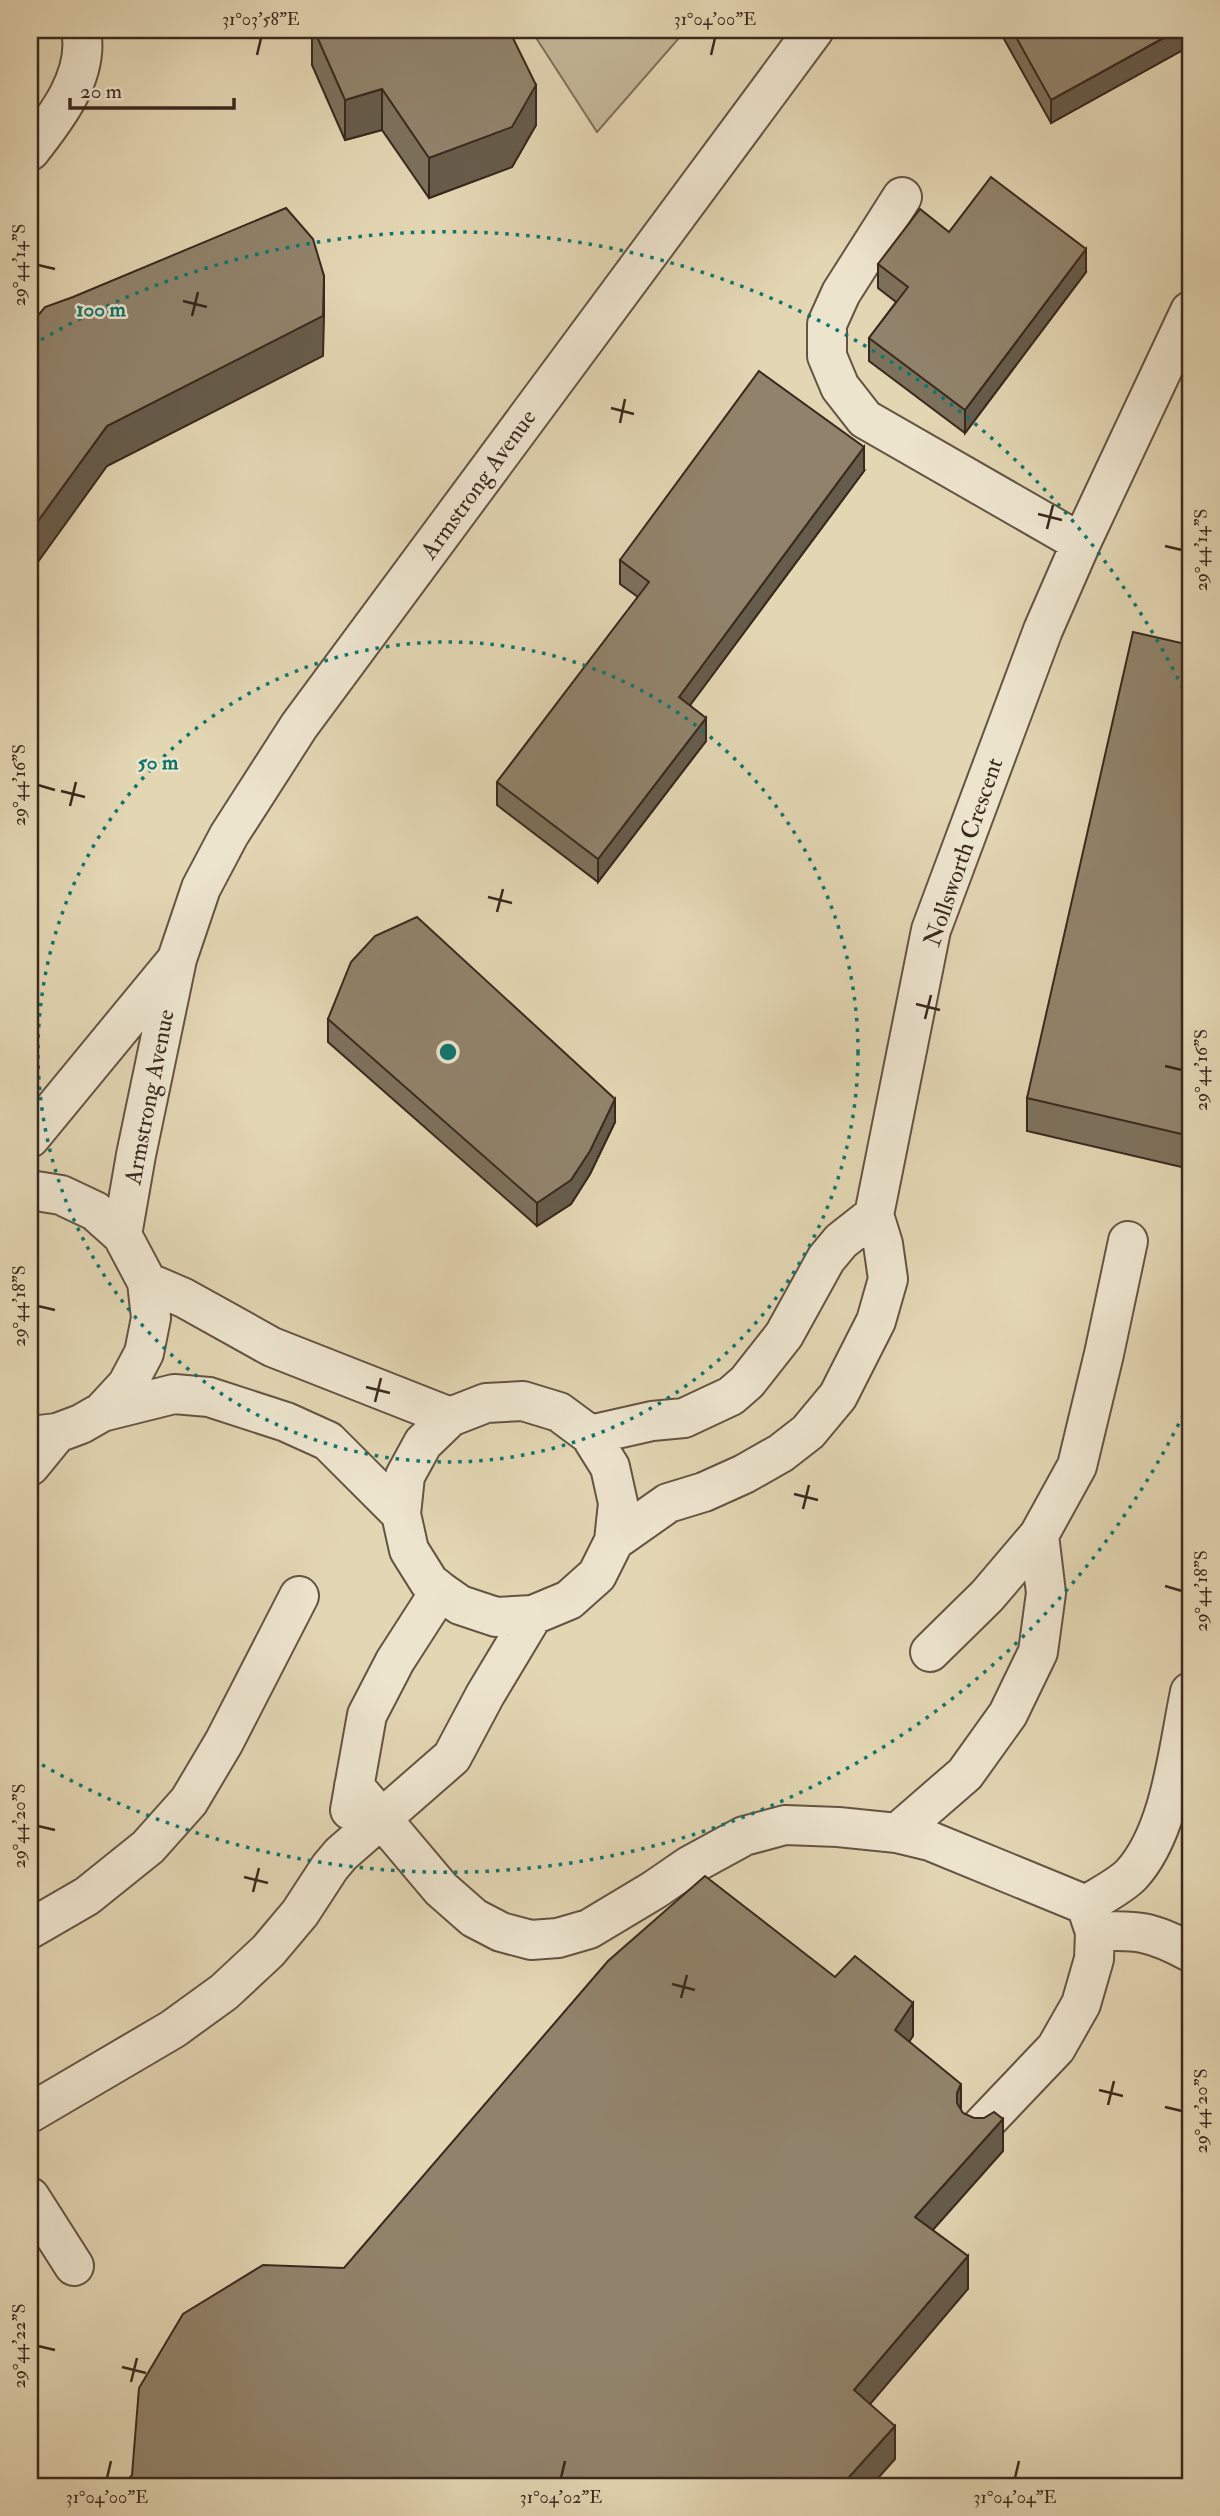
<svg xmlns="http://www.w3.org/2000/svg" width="1220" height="2516" viewBox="0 0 1220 2516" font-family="'IM FELL Double Pica',serif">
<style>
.green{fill:#c6b99a;stroke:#80715c;stroke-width:2}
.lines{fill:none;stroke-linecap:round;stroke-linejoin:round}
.minor-casing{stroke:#645443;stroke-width:42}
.minor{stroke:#ede4ce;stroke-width:38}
.wall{fill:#7d715c;stroke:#39291e;stroke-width:2}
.shaded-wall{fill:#665c4b;stroke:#39291e;stroke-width:2}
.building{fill:#91836b;stroke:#39291e;stroke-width:2}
.ticks{fill:none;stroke:#39291e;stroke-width:2.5}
.ring{fill:none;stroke:#0f766e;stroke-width:3.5;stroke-dasharray:3.5 7}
.labels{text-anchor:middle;stroke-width:5;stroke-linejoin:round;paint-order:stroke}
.street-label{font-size:24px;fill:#39291e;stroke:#ede4ce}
.centre{fill:#0f766e;stroke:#ede4ce;stroke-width:3.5}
.ring-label{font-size:21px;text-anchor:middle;font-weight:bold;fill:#0f766e;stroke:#ede4ce;stroke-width:5;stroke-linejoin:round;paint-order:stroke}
.neatline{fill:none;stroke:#39291e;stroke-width:2.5}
.ticks-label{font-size:18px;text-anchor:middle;fill:#39291e}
</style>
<rect width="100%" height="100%" fill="#e3d6b3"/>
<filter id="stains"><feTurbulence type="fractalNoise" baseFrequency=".00286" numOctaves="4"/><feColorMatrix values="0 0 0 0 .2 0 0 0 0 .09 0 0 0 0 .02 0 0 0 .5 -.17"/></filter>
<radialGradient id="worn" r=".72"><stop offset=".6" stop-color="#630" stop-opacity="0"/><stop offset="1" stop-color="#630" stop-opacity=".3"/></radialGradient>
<path class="green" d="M 531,30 L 686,30 L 597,132 Z"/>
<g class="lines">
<defs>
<path id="minor" d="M 30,151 C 56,118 90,75 81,30
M 902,197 L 841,293 L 827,324 L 827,356 L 840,387 L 865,419 L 1081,543
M 30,1138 L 174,963
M 30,1190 L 61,1195 L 95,1211 L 122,1235 L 147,1282 L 151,1318 L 144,1353 L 127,1385 L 102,1412 L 81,1424 L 57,1433 L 30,1436
M 122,1235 L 136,1155 L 177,959 L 201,888 L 229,835 L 299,726 L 814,30
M 147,1282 L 184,1298 L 272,1347 L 450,1417
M 102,1412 L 174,1394 L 209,1397 L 286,1422 L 328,1441 L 401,1514
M 590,1435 L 652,1421 L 684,1418 L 731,1396 L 747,1382 L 784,1335 L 826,1259 L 841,1241 L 874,1215
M 30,1466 L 57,1433
M 614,1541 L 618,1503 L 610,1467 L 590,1435 L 559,1412 L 523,1401 L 486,1403 L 450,1417 L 423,1443 L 405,1476 L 401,1514 L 409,1550 L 429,1582 L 440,1591 L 460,1605 L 496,1617 L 533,1615 L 569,1600 L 597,1575 L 614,1541 L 668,1503 L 704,1492 L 744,1474 L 781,1453 L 808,1432 L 838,1396 L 876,1321 L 888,1279 L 883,1244 L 874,1215 L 931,930 L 1043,630 L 1081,543 L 1190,311
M 930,1652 L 987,1596 L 1039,1535 L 1077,1466 L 1104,1354 L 1128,1241
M 354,1786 L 441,1889 L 474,1918 L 501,1932 L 531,1940 L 558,1938 L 589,1929 L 654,1890 L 689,1866 L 744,1836 L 785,1825 L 838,1827 L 897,1833 L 930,1841 L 1086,1905 L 1095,1932 L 1094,1959 L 1081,2004 L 1056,2048 L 978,2130
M 350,1810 L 367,1715 L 395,1661 L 440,1591
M 897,1833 L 965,1774 L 1008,1714 L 1038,1652 L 1046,1593 L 1039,1535
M 1086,1905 C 1100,1896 1119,1887 1131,1875 C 1171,1832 1178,1749 1190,1692
M 30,1929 L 87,1896 L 148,1847 L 189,1801 L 224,1742 L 299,1596
M 1095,1932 C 1137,1929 1153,1932 1190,1952
M 30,2113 L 173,2029 L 224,1992 L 268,1951 L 300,1913 L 330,1867 L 341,1854 L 452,1757 L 485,1695 L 533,1615
M 30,2197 L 74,2266"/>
</defs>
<use href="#minor" class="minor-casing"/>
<use href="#minor" class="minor"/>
</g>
<path class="wall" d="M 312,30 L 509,30 L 536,125 L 512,167 L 429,198 L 382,130 L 345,140 L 312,65 Z
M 999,30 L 1190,30 L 1190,46 L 1051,123 Z
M 949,232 L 1086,272 L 965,433 L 869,361 L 869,338 L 896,302 L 878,288 L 878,264 Z
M 864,471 L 690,705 L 706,741 L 598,882 L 497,805 L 497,782 L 638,597 L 620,584 L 620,560 Z
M 1190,645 L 1190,1169 L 1027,1131 L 1027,1098 Z
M 328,1019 L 615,1122 L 590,1174 L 571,1204 L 537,1226 L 328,1042 Z"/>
<path class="shaded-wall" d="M 1178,30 L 1190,30 L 1190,46 L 1051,123 L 1051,100 Z
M 536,85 L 536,125 L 512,167 L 429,198 L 429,158 Z
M 382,89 L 382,130 L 345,140 L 345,100 Z
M 1086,249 L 1086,272 L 965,433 L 965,410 Z
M 324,276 L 324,316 L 323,356 L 107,466 L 30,573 L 30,532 L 107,426 Z
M 864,447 L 864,471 L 679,720 L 679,697 Z
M 706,718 L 706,741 L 598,882 L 598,859 Z
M 615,1099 L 615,1122 L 590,1174 L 571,1204 L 537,1226 L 537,1203 Z
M 913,2003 L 913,2036 L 895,2063 L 895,2030 Z
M 961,2084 L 961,2117 L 957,2126 L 957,2093 Z
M 1003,2119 L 1003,2151 L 915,2250 L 915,2217 Z
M 968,2256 L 968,2289 L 854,2423 L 854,2390 Z
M 895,2426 L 895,2459 L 871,2486 L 841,2486 Z"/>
<path class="building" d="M 314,30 L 509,30 L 536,85 L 512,127 L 429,158 L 382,89 L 345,100 Z
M 1012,30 L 1178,30 L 1051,100 Z
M 991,177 L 1086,249 L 965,410 L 869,338 L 908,287 L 878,264 L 920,209 L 949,232 Z
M 286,208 L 313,239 L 324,276 L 323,316 L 107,426 L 30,532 L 30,325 L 45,307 L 73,297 Z
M 759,371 L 864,447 L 679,697 L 706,718 L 598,859 L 497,782 L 649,582 L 620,560 Z
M 1133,632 L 1190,645 L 1190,1136 L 1027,1098 Z
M 417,917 L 615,1099 L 590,1151 L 571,1180 L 537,1203 L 328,1019 L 351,962 L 375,936 Z
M 705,1876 L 835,1977 L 855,1956 L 913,2003 L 895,2030 L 961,2084 L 957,2093 L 957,2103 L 963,2113 L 974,2118 L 984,2118 L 994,2112 L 1003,2119 L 915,2217 L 968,2256 L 854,2390 L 895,2426 L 841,2486 L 122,2486 L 132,2475 L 139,2388 L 183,2314 L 263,2265 L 344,2268 L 608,1961 Z"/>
<path class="ticks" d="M 257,55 L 261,38M 711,55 L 715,38M 38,265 L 55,269M 183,301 L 207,307M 192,316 L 198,292M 611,408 L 634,414M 620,423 L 625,399M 1038,514 L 1062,520M 1047,529 L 1053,505M 1165,546 L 1182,550M 38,785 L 55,790M 61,791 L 85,797M 70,806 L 76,782M 488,897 L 512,903M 497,912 L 503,889M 916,1004 L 940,1010M 925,1019 L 931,995M 1165,1066 L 1182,1070M 38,1306 L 55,1310M 366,1387 L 390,1393M 375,1402 L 381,1378M 794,1494 L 818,1500M 803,1509 L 809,1485M 1165,1586 L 1182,1591M 38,1826 L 55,1830M 244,1877 L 268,1883M 253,1892 L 259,1868M 672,1984 L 695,1990M 681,1998 L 687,1975M 1099,2090 L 1123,2096M 1108,2105 L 1114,2081M 1165,2107 L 1182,2111M 38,2346 L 55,2350M 122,2367 L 146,2373M 131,2382 L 137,2358M 107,2478 L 111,2461M 561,2478 L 565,2461M 1015,2478 L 1019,2461"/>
<g class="ring">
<circle cx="448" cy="1052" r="410"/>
<path d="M1188 1405A820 820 0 0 1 32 1759M32 345A820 820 0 0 1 1188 699"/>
</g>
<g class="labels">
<g class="street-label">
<text transform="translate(478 484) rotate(-54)" y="8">Armstrong Avenue</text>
<text transform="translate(963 852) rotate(-71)" y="8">Nollsworth Crescent</text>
<text transform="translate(149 1097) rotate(-79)" y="8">Armstrong Avenue</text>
</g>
</g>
<circle cx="448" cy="1052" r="10" class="centre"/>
<g class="ring-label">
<text x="101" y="316">100 m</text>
<text x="158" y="769">50 m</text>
</g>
<rect width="1220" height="2516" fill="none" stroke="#e3d6b3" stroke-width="77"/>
<path d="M70 98v10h164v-10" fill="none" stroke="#39291e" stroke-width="3.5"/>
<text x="80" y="98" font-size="21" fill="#39291e" stroke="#ede4ce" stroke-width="5" paint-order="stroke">20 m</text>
<rect x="38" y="38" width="1144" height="2440" class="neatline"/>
<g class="ticks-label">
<text x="261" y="25">31°03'58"E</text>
<text x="715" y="25">31°04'00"E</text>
<text transform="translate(19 265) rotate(-90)" y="6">29°44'14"S</text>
<text transform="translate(1201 550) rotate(-90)" y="6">29°44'14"S</text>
<text transform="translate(19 785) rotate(-90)" y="6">29°44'16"S</text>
<text transform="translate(1201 1070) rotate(-90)" y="6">29°44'16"S</text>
<text transform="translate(19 1306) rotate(-90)" y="6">29°44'18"S</text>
<text transform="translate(1201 1591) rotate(-90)" y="6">29°44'18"S</text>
<text transform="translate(19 1826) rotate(-90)" y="6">29°44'20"S</text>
<text transform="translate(1201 2111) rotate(-90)" y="6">29°44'20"S</text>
<text transform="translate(19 2346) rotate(-90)" y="6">29°44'22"S</text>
<text x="107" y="2503">31°04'00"E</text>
<text x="561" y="2503">31°04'02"E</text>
<text x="1015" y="2503">31°04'04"E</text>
</g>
<rect width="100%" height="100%" filter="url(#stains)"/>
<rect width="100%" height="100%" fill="url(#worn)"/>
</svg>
